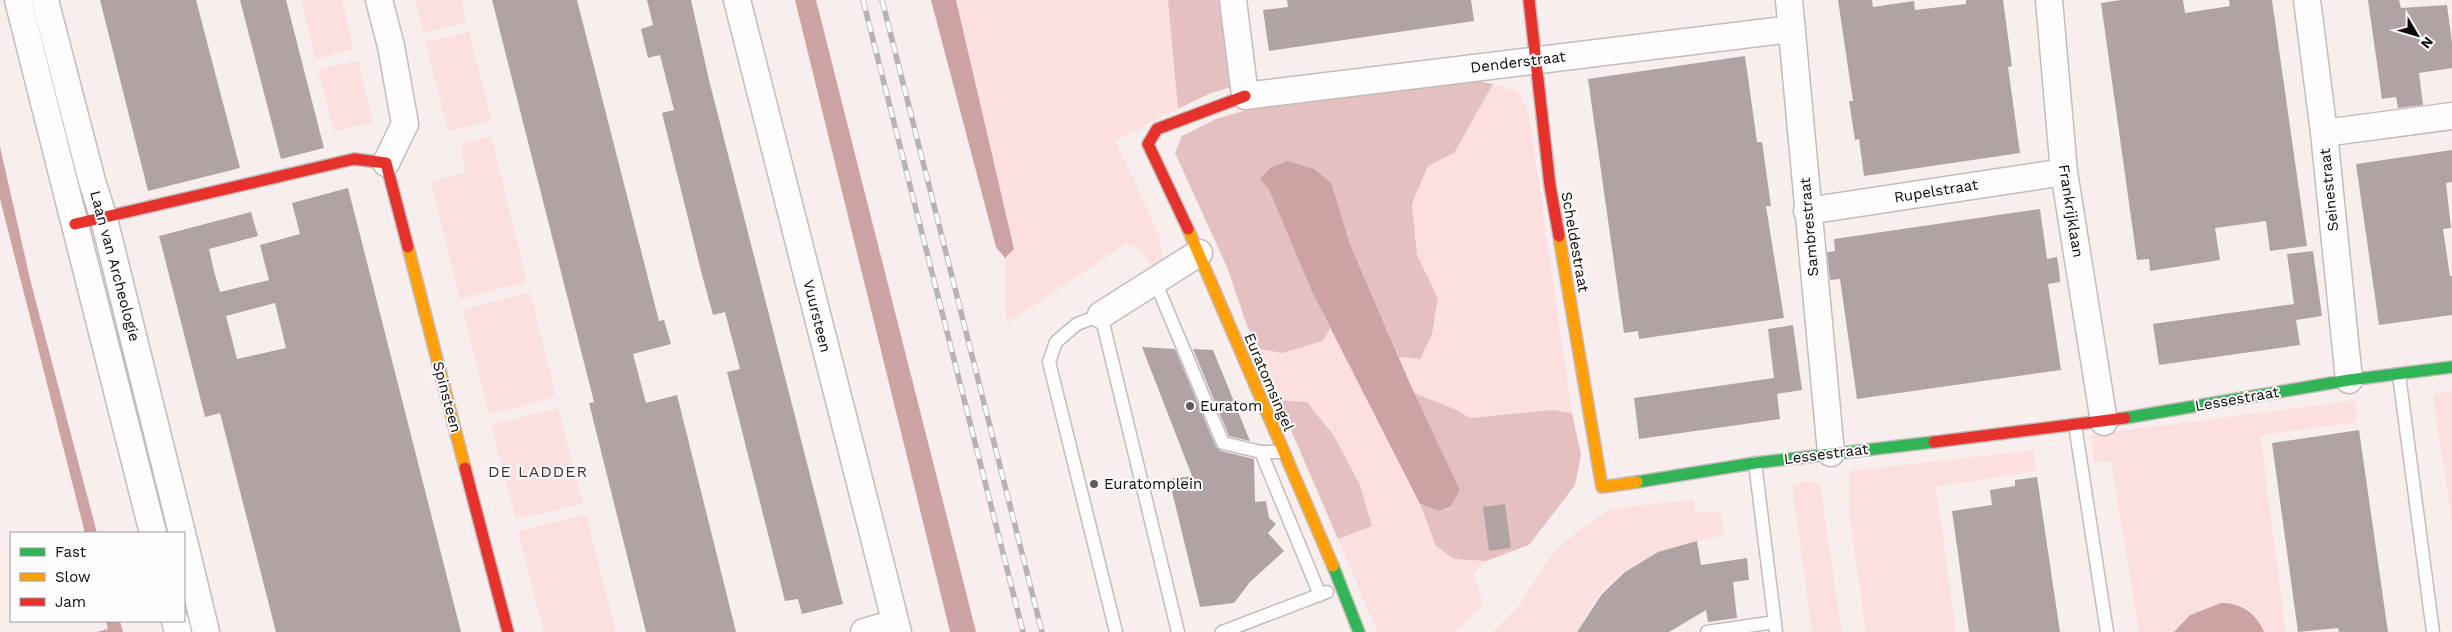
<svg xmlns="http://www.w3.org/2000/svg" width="2452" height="632" viewBox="0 0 2452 632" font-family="'Work Sans',sans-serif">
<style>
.green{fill:#fce0e0}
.forest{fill:#e5c0c1}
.water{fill:#cca2a2}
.building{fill:#b1a3a3;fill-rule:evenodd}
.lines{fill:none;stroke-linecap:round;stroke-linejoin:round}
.lane-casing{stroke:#c4bbbb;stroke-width:15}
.street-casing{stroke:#c4bbbb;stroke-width:29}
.fast-casing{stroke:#c4bbbb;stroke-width:14}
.slow-casing{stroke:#c4bbbb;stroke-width:14}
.jam-casing{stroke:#c4bbbb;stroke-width:14}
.lane{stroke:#fefcfc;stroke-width:12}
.street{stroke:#fefcfc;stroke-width:26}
.fast{stroke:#30b455;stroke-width:11}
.slow{stroke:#ff9f0a;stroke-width:11}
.jam{stroke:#e5322d;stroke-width:11}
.rail-casing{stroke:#b6b3b3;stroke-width:5.5}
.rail{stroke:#fcfcfc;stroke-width:4;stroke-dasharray:11;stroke-linecap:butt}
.poi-dot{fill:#625959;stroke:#fcfcfc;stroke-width:2}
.labels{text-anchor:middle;stroke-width:4;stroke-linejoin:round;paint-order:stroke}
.street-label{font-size:15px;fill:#100909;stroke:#fcfcfc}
.poi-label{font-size:15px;fill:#100909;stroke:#fcfcfc;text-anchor:start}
.neighbourhood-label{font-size:16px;letter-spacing:1px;fill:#443232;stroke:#fcfcfc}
</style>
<rect width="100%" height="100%" fill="#f9eeee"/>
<path class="green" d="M 301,0 L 342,0 L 354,49 L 316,59 Z
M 415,0 L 461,0 L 466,22 L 424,33 Z
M 956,0 L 1168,0 L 1178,109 L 1115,140 L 1159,234 L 1163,258 L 1153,270 L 1141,250 L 1127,243 L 1006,324 L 1005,258 L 1014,249 Z
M 469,32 L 492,121 L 448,131 L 425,42 Z
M 358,61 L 373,123 L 334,131 L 318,69 Z
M 1493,84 L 1518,91 L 1529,115 L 1572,413 L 1553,410 L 1470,418 L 1457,410 L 1414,393 L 1399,357 L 1420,359 L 1438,298 L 1417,255 L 1412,204 L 1428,166 L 1454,153 Z
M 491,136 L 527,282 L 460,299 L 431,182 L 466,172 L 461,148 L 466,142 Z
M 530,293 L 556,397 L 489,414 L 463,309 Z
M 1330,328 L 1420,504 L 1436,546 L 1454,559 L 1486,561 L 1474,574 L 1483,605 L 1456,632 L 1377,632 L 1338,539 L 1371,525 L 1307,402 L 1278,400 L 1260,349 L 1282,353 L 1323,341 Z
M 2452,391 L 2452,524 L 2433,396 L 2436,393 Z
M 2356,400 L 2357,422 L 2260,435 L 2286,632 L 2264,632 C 2250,599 2231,598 2202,613 C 2191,618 2181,622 2174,632 L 2139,632 L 2111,461 L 2094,463 L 2091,435 Z
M 558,408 L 583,504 L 516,519 L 491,425 Z
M 2034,450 L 2037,471 L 1936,487 L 1956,632 L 1866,632 L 1849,514 L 1850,471 Z
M 1805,481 L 1819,483 L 1821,492 L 1842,632 L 1812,632 L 1792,485 Z
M 1694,499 L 1695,513 L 1720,511 L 1725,535 C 1658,550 1608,563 1578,632 L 1492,632 L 1519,605 L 1553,553 L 1578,531 L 1611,509 Z
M 586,514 L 616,632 L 544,632 L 518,531 Z"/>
<path class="forest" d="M 1168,0 L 1224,0 L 1235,86 L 1211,93 L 1178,109 Z
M 1478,81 L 1493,84 L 1454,153 L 1428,166 L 1412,204 L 1417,255 L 1438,298 L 1432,334 L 1420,359 L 1399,357 L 1350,244 L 1331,184 L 1260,179 L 1269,190 L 1312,292 L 1330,328 L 1323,341 L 1282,353 L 1260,349 L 1247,326 L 1227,267 L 1175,153 L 1182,136 L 1216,119 L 1260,106 Z
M 1414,393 L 1457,410 L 1470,418 L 1553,410 L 1572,413 L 1581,455 L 1575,485 L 1529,545 L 1486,561 L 1454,559 L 1436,546 L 1420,504 L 1439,511 L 1451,508 L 1460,490 Z
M 1278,400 L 1307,402 L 1334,436 L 1360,485 L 1372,526 L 1338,539 Z"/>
<path class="water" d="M 795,0 L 816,0 L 976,632 L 950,632 Z
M 931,0 L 956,0 L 1014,249 L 1005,258 L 996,247 Z
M 0,147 L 31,283 L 97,533 L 85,533 L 0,199 Z
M 1288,161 L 1314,169 L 1331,183 L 1350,244 L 1411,386 L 1460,490 L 1451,507 L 1439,511 L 1420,504 L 1312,292 L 1269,190 L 1260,179 L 1270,168 Z
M 2221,603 C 2242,603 2256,613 2264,632 L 2174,632 L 2190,615 Z
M 106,621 L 120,621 L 123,632 L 97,632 L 108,629 Z"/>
<path class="building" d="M 100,0 L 196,0 L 240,168 L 148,191 Z
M 240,0 L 286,0 L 324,148 L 281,159 Z
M 492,0 L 577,0 L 659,321 L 664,320 L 671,344 L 633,354 L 646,403 L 677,395 L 736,632 L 646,632 L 589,403 L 594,402 Z
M 647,0 L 691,0 L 709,80 L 843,604 L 802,614 L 798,599 L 785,601 L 727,372 L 740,369 L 725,312 L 713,315 L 702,275 L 662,113 L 674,110 L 660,55 L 648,58 L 641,29 L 653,25 Z
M 1287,0 L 1471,0 L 1474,21 L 1269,51 L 1263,10 L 1288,7 Z
M 1838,0 L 1872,0 L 1873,7 L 1914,1 L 1915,10 L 1966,4 L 1966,0 L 2003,0 L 2012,66 L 2008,67 L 2020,153 L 1864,176 L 1859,139 L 1855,140 L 1849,101 L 1853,101 Z
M 2121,0 L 2183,0 L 2185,13 L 2230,6 L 2229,0 L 2272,0 L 2307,246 L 2270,251 L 2266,221 L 2215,228 L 2220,260 L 2150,271 L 2149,259 L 2137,260 L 2101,3 Z
M 2368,0 L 2399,0 L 2401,8 L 2447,5 L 2452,43 L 2452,68 L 2419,73 L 2423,105 L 2398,108 L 2396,97 L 2382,99 Z
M 1745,56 L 1757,142 L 1762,142 L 1771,206 L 1766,206 L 1784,318 L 1639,339 L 1638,331 L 1624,333 L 1588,79 Z
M 2452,150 L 2452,182 L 2446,183 L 2451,228 L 2443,229 L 2450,276 L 2452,276 L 2452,315 L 2379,325 L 2356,164 Z
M 348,188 L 371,278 L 461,632 L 276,632 L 220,413 L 205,417 L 165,259 L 159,236 L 251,212 L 258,236 L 209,249 L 214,271 L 220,292 L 269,280 L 260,245 L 300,234 L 292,203 ZM 275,303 L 286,348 L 237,359 L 226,316 Z
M 2040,209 L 2047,259 L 2057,257 L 2059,269 L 2060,282 L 2048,284 L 2061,370 L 1857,399 L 1840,279 L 1830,280 L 1827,252 L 1835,251 L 1834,239 Z
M 2313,251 L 2322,316 L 2296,320 L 2300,345 L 2159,365 L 2153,324 L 2294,304 L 2287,254 Z
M 1793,325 L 1802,390 L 1777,394 L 1776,385 L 1780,419 L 1639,439 L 1634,398 L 1774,378 L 1768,329 Z
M 1142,347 L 1175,349 L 1216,447 L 1221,451 L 1254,459 L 1255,502 L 1266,501 L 1269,518 L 1276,524 L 1268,533 L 1284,551 L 1250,582 L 1234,603 L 1200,607 L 1169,479 L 1192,476 Z
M 1193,349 L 1213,350 L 1250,441 L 1229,436 Z
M 2359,430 L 2388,632 L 2339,632 L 2338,628 L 2298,632 L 2272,443 Z
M 2037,477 L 2060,632 L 1969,632 L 1952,511 L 1992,505 L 1990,490 L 2015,486 L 2015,480 Z
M 1505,504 L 1511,548 L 1489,551 L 1483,507 Z
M 1697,541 L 1701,565 L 1747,558 L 1749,580 L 1733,582 L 1737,618 L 1708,622 L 1706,610 L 1669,632 L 1577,632 L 1602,594 L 1625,572 L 1658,552 Z"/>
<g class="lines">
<defs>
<path id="lane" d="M 1155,281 L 1223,443 L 1261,452 L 1283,452
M 2399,375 L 2433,632
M 2075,425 L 2107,632
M 1261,452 L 1320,595
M 1755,463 L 1776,632
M 1116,632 L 1049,362 L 1056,342 L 1077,324 L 1101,315 L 1178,632
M 1222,632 L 1327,592
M 1707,632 L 1775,622"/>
<path id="street" d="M 18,0 L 153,533
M 45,0 L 92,181 L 104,219 L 182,533
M 379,0 L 391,46 L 405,124 L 386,163
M 737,0 L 898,632
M 1233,0 L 1245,96 L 1792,29
M 1789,0 L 1831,453
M 2049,0 L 2064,172 L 2104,422
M 2307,0 L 2324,133 L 2349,380
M 2324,133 L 2452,116
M 1807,211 L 2064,172
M 1101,315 L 1199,253
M 184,541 L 206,632
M 175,621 L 178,632
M 864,632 L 895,623"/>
<path id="fast" d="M 2125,418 L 2349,380 L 2452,367
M 1637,482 L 1755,463 L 1934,442
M 1333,566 L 1359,632"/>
<path id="slow" d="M 1188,229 L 1333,566
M 1559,236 L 1602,487 L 1637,482
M 408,247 L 465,468"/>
<path id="jam" d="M 1529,0 L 1550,186 L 1559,236
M 75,224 L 354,159 L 386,163 L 408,247
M 1188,229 L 1148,144 L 1157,129 L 1245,96
M 1934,442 L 2125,418
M 465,468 L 508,632"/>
</defs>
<use href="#lane" class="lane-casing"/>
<use href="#street" class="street-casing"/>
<use href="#fast" class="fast-casing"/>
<use href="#slow" class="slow-casing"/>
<use href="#jam" class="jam-casing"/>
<use href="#lane" class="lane"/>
<use href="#street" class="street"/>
<use href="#fast" class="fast"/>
<use href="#slow" class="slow"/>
<use href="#jam" class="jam"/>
<defs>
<path id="rail" d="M 863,0 L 1023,632
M 882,0 L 1042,632"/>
</defs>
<use href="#rail" class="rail-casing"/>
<use href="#rail" class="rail"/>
</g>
<g class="poi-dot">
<circle cx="1190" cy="406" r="5"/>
<circle cx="1094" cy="484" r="5"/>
</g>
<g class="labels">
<g class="street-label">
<text transform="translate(1518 62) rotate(-7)" y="5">Denderstraat</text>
<text transform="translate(2329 190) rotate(-96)" y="5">Seinestraat</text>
<text transform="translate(1936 191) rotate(-9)" y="5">Rupelstraat</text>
<text transform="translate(2071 211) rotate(81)" y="5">Frankrijklaan</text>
<text transform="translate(1809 227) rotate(-95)" y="5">Sambrestraat</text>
<text transform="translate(1575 242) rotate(80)" y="5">Scheldestraat</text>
<text transform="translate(115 266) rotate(75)" y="5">Laan van Archeologie</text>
<text transform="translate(817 316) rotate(76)" y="5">Vuursteen</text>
<text transform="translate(1269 382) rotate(67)" y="5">Euratomsingel</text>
<text transform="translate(447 397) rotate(75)" y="5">Spinsteen</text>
<text transform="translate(2237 399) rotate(-10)" y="5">Lessestraat</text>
<text transform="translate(1826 454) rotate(-7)" y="5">Lessestraat</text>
</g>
<g class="poi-label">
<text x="1200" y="411">Euratom</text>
<text x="1104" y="489">Euratomplein</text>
</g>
<g class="neighbourhood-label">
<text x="538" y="477">DE LADDER</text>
</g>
</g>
<rect x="10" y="532" width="175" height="90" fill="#fcfcfc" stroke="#9e9b9b"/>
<rect x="20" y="548" width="25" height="8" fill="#30b455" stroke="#9e9b9b"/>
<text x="55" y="557" font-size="15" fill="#100909">Fast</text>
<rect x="20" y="573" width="25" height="8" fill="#ff9f0a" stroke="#9e9b9b"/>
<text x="55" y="582" font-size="15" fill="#100909">Slow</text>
<rect x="20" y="598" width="25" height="8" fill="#e5322d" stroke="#9e9b9b"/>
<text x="55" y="607" font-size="15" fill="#100909">Jam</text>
<g transform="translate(2417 35) rotate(128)" stroke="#fcfcfc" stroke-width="4" paint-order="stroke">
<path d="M0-4L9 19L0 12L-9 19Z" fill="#100909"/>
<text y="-8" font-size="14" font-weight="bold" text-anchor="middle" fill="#100909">N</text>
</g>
</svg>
